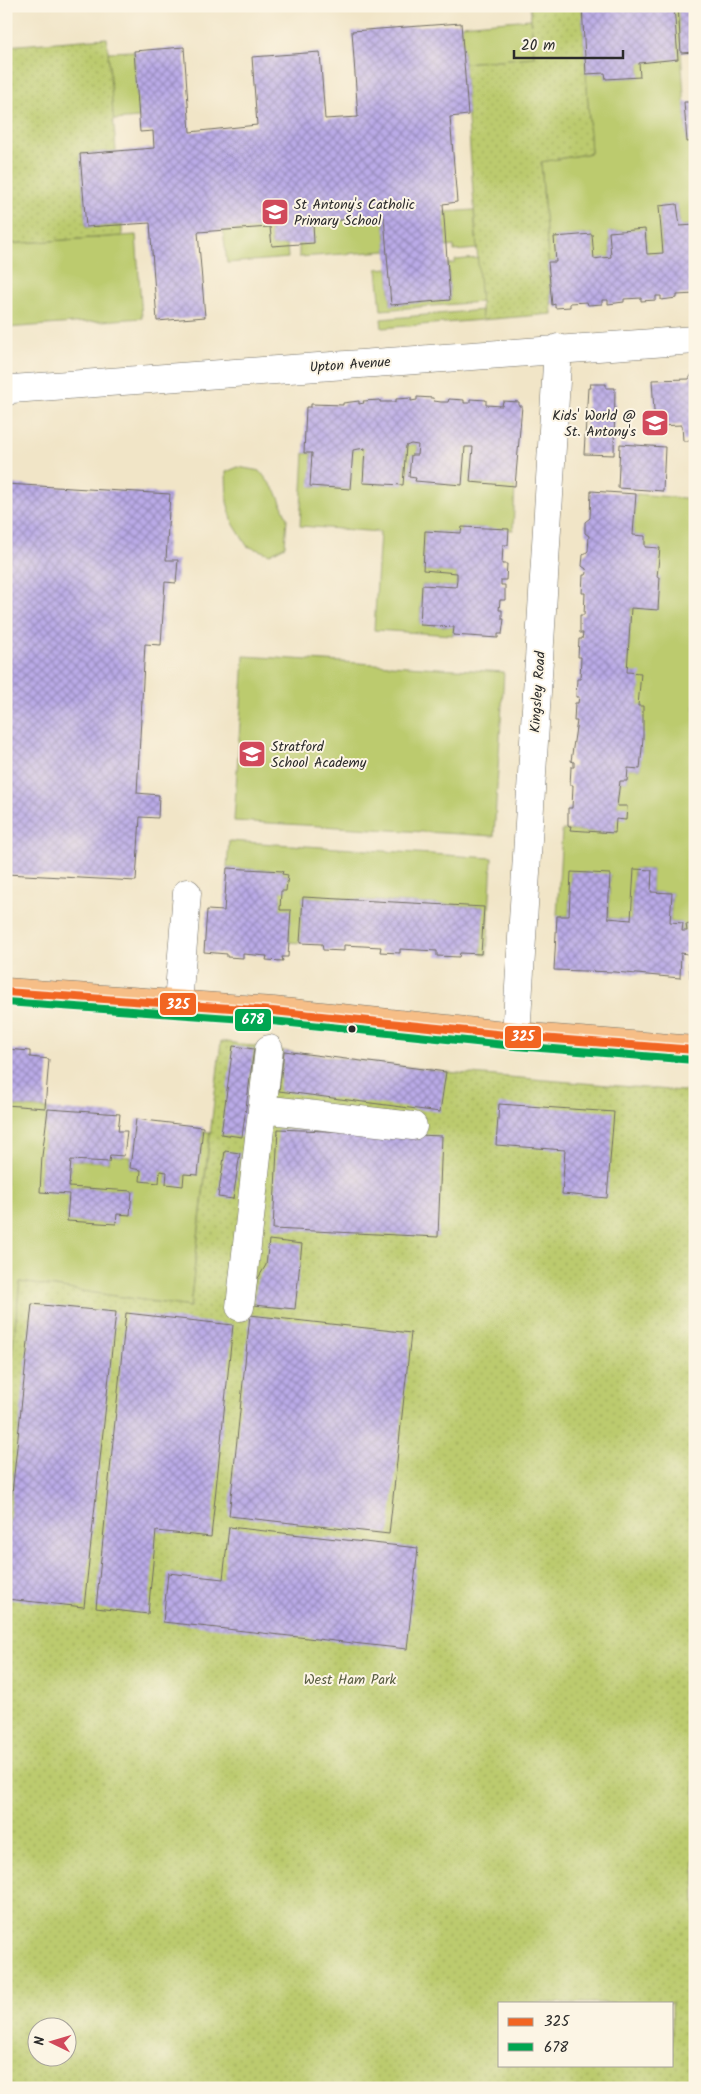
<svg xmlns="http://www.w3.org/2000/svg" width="701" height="2094" viewBox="0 0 701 2094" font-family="Kalam,sans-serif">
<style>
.green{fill:#bccb6e;stroke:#747b4c}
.park{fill:url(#park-dots);stroke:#747b4c;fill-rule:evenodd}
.building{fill:url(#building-cross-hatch)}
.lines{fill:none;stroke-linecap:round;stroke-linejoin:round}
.minor-casing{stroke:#706c62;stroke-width:29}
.major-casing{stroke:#706c62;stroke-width:29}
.minor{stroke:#fff;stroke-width:28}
.major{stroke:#f6be87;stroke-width:28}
.bus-1-casing{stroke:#fcf5e5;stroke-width:11}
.bus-2-casing{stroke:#fcf5e5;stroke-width:11}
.bus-1{stroke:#f26522;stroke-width:8}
.bus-2{stroke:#00a651;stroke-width:8}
.bus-dot{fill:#2b2b2b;stroke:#fcf5e5;stroke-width:2}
.labels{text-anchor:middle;stroke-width:4;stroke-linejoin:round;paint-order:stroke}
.poi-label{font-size:14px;fill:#2b2b2b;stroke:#fcf5e5;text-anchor:start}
.street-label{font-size:14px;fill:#2b2b2b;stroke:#fcf5e5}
.park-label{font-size:14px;fill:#565b3f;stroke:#fcf5e5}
.line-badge{stroke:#fcf5e5;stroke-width:2}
.badge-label{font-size:14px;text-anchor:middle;font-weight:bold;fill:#fff}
</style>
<defs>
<pattern id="park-dots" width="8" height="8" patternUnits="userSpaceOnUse" patternTransform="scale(1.25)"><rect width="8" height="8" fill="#bccb6e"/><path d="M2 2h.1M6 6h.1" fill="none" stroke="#a2ae5f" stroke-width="1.8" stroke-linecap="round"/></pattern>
<pattern id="building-cross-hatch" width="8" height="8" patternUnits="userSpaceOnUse" patternTransform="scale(1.25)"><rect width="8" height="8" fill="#baaae7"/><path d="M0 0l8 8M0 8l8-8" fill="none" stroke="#978bbb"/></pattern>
</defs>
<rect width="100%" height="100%" fill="#fcf5e5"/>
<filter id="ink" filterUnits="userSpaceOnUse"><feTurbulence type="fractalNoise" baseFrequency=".02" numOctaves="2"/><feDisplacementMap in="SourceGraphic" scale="10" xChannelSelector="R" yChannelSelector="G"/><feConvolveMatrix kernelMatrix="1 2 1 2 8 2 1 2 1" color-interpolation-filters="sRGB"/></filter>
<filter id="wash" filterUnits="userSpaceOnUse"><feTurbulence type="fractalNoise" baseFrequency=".0096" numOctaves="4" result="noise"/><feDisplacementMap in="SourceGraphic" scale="20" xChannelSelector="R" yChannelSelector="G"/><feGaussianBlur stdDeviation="1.12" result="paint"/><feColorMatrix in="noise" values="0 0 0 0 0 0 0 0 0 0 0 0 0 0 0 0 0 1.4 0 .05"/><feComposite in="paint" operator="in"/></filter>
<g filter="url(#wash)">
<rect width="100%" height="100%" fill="#f1e5c7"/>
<path class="green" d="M 674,6 L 678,6 L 687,141 L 695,141 L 695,225 L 680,226 L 677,204 L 659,206 L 663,253 L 647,254 L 645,229 L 609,232 L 611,257 L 594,259 L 592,234 L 554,237 L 556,262 L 548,262 L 541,162 L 591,153 L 586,74 L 605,73 L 606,79 L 640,77 L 639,63 Z
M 531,19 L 534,57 L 464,63 L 461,25 Z
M 134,51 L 139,118 L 113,120 L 108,52 Z
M 474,210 L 477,249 L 454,251 L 454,246 L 446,247 L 444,212 Z
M 384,217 L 387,251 L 299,257 L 299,244 L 313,222 Z
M 270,227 L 272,246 L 287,245 L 288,258 L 227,263 L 223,230 Z
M 136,235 L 142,318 L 6,328 L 6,244 Z
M 478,258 L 481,302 L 381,310 L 377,269 L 388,268 L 391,305 L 450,300 L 448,264 L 455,263 L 455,260 Z
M 482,310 L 482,320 L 382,328 L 381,319 Z
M 411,444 L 418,445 L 417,455 L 411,455 L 409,477 L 416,478 L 416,481 L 462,485 L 465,447 L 473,447 L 470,482 L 515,486 L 513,530 L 462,527 L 461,533 L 425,531 L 423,570 L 457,573 L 456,587 L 422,585 L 420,624 L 454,627 L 453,635 L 374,630 L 380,532 L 300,526 L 304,453 L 312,453 L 311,486 L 350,489 L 353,450 L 365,448 L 363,483 L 403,485 L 406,446 Z
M 238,467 L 260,471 L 277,493 L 287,518 L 285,546 L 270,554 L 247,546 L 233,523 L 227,502 L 226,472 Z
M 636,494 L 695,499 L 695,925 L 686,924 L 687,931 L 682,931 L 682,923 L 670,922 L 672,893 L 651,892 L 652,870 L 634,869 L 631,920 L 608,918 L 610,875 L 571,872 L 569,916 L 557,916 L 562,830 L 615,833 L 616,819 L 627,807 L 617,806 L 620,781 L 627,781 L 628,768 L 640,769 L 643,706 L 638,706 L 640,674 L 627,672 L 631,608 L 658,609 L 660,578 L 657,577 L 660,548 L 645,547 L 645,536 L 633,535 Z
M 244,656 L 504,672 L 494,836 L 234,821 Z
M 229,841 L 492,858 L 487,955 L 481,954 L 483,907 L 303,897 L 300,943 L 289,942 L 290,910 L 280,910 L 281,891 L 286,891 L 288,875 L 282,874 L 283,871 L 227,868 Z
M 6,1105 L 48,1109 L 42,1156 L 40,1192 L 69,1194 L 67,1221 L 116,1224 L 117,1214 L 130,1215 L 131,1191 L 69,1187 L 71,1160 L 109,1162 L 110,1155 L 131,1157 L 130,1168 L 141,1170 L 158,1183 L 160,1171 L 167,1172 L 166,1184 L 183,1185 L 184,1174 L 198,1175 L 203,1131 L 210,1132 L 190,1307 L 20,1282 L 6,1407 Z"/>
<path class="park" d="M 530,6 L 582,6 L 591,153 L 541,162 L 552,314 L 482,320 L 464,63 L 534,57 Z
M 107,38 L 116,151 L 80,154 L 86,227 L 122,225 L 122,236 L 6,244 L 6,46 Z
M 221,1041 L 284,1051 L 446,1072 L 695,1092 L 695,2088 L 6,2088 L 6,1407 L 20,1282 L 190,1307 ZM 500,2003 L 672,2003 L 672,2065 L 500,2065 ZM 38,2026 L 68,2026 L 68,2056 L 38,2056 Z"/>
<g id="blocks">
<path class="building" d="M 582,6 L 674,6 L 678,59 L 639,63 L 640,77 L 606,79 L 605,73 L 586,74 Z
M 678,6 L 695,6 L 695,52 L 681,53 Z
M 461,23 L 468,115 L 450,117 L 457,202 L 443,204 L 450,300 L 391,305 L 384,217 L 313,222 L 314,243 L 272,246 L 270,227 L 198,232 L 205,317 L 157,321 L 150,223 L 86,227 L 80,154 L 154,148 L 153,131 L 140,132 L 134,51 L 184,47 L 190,132 L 257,125 L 252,57 L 320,52 L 325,119 L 358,117 L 352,31 Z
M 684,102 L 695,102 L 695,141 L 687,142 Z
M 677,204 L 680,226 L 695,225 L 695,294 L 677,295 L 677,298 L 661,300 L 661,296 L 656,296 L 656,300 L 641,301 L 641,298 L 624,299 L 624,302 L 608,304 L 608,300 L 602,300 L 602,304 L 588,305 L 587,302 L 570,303 L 570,307 L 555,308 L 555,304 L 552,305 L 548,262 L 556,262 L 554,237 L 592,234 L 594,259 L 601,258 L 611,257 L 609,232 L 645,229 L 647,254 L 663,253 L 659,206 Z
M 692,374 L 695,374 L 695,441 L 683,441 L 682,425 L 655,426 L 652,380 L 689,379 Z
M 590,384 L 606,384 L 606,388 L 615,388 L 614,455 L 584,454 L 588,388 L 591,388 Z
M 417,397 L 433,398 L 434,401 L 441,402 L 448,402 L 449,399 L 464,400 L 464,403 L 470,403 L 470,399 L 486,400 L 486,405 L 502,406 L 503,401 L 519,402 L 519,406 L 522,406 L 515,486 L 470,482 L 473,447 L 465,447 L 462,485 L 415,481 L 416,478 L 409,477 L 411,455 L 417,455 L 418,445 L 411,444 L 406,446 L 403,485 L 363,483 L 365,448 L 353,450 L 350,489 L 310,486 L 312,453 L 304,453 L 306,407 L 311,407 L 311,404 L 343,405 L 343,403 L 359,401 L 359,404 L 364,403 L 363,401 L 380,400 L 380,402 L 396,402 L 396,399 L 411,398 L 411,401 L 417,400 Z
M 620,444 L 665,447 L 663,491 L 618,488 Z
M 6,484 L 170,494 L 166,560 L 178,560 L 176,583 L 165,582 L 161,645 L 145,644 L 137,793 L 159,795 L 158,818 L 140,817 L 136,881 L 6,874 Z
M 591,491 L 636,494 L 633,535 L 645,536 L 645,547 L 660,548 L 657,577 L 660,577 L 658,610 L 631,608 L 627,672 L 641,673 L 638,706 L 643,706 L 643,738 L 640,769 L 628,768 L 627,781 L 620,781 L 617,806 L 627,806 L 626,820 L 616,819 L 615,833 L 570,830 L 571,826 L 568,826 L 568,808 L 572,808 L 573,785 L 570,785 L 571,767 L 574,767 L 574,762 L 571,761 L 577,721 L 574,721 L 575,703 L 578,703 L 579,697 L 576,697 L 577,679 L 580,679 L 581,657 L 578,657 L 579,639 L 582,639 L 583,633 L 580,633 L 580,615 L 584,615 L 585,593 L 582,593 L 583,575 L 586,575 L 587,573 L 586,569 L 582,566 L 583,555 L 588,551 L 589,536 L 585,533 L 585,522 L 590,518 Z
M 462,527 L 509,529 L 508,545 L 503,545 L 502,564 L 507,564 L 506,580 L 501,580 L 501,585 L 505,585 L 505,600 L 500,600 L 499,610 L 502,610 L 502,619 L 504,619 L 502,634 L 498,634 L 498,638 L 453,635 L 454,627 L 420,625 L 422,585 L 456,587 L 457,579 L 457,573 L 423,570 L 425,531 L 461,533 Z
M 227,868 L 283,871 L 282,874 L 288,875 L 286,891 L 281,891 L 280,910 L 291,910 L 288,957 L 282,957 L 283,961 L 266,960 L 267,956 L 243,954 L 243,958 L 227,957 L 227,954 L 204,952 L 207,910 L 224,911 Z
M 634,869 L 652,870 L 651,892 L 672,893 L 670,922 L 683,923 L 682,931 L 687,931 L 686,924 L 695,925 L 695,979 L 690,978 L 688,954 L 681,953 L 680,978 L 615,972 L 554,970 L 557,916 L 569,916 L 571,872 L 610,874 L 608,918 L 631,920 Z
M 303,897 L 484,907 L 481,954 L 460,953 L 459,957 L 437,956 L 437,951 L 400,949 L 400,953 L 380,952 L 381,947 L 344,945 L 344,951 L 323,950 L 322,944 L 300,943 Z
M 233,1046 L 254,1049 L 242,1137 L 221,1134 Z
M 6,1049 L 30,1051 L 30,1057 L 49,1059 L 45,1108 L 6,1105 Z
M 284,1051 L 446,1072 L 440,1112 L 279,1091 Z
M 499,1104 L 614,1112 L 607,1198 L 562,1194 L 565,1150 L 496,1145 Z
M 48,1109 L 120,1114 L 118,1131 L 127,1131 L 124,1156 L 110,1155 L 109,1162 L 71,1160 L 69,1187 L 132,1191 L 130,1215 L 117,1214 L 116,1224 L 67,1221 L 69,1194 L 40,1192 L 42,1156 Z
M 136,1119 L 203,1127 L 198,1175 L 184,1174 L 183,1186 L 166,1184 L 167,1172 L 160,1171 L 159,1183 L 140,1181 L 141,1170 L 130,1168 Z
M 278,1129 L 442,1136 L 438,1237 L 273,1229 Z
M 225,1151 L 240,1153 L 233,1199 L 218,1197 Z
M 269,1240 L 302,1244 L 295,1309 L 254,1305 L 257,1280 L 266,1265 Z
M 32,1304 L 116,1312 L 84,1607 L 6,1599 L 6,1551 Z
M 126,1313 L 233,1325 L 211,1537 L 156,1531 L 148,1614 L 96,1608 Z
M 250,1315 L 411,1333 L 389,1534 L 229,1516 Z
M 229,1527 L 418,1548 L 407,1649 L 163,1622 L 168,1573 L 223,1579 Z"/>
</g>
</g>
<g filter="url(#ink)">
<use href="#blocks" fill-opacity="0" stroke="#706c62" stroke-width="1"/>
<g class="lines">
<defs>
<path id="minor" d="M 6,392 L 12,389 L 695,340
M 178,1004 L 187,893
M 516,1036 L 558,348
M 262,1109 L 413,1126
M 240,1307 L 269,1049"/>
<path id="major" d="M 6,992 L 273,1011 L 516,1036 L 695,1050"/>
</defs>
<use href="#minor" class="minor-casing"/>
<use href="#major" class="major-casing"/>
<use href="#minor" class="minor"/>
<use href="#major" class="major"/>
<defs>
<path id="bus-1" d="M 6,992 L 273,1011 L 516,1036 L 695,1050"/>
<path id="bus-2" d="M 6,1002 L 272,1021 L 515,1046 L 694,1060"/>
</defs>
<use href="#bus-1" class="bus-1-casing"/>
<use href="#bus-2" class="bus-2-casing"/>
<use href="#bus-1" class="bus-1"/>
<use href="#bus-2" class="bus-2"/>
</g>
</g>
<defs>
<symbol id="school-square" viewBox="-11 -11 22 22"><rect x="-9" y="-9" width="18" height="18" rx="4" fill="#d1495b" stroke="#fcf5e5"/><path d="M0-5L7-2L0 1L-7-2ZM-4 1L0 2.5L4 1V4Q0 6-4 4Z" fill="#fff"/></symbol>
</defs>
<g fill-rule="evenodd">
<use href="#school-square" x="259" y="196" width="32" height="32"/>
<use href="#school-square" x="639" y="407" width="32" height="32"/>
<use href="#school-square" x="236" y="738" width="32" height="32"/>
</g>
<circle class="bus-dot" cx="352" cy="1029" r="4.5"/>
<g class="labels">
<g class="poi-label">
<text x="294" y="209">St Antony's Catholic<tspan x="294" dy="16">Primary School</tspan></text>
<text x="636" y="420" text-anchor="end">Kids' World @<tspan x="636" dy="16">St. Antony's</tspan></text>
<text x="271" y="751">Stratford<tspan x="271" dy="16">School Academy</tspan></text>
</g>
<g class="street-label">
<text transform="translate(350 364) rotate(-4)" y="5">Upton Avenue</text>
<text transform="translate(537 692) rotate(-86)" y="5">Kingsley Road</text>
</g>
<g class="park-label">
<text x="350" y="1684">West Ham Park</text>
</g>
</g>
<g class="line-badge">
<rect x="159" y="992" width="38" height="24" rx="5" fill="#f26522"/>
<rect x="234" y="1008" width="38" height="24" rx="5" fill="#00a651"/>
<rect x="504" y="1025" width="38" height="24" rx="5" fill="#f26522"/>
</g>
<g class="badge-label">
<text x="178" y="1009">325</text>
<text x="253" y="1024">678</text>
<text x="523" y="1041">325</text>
</g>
<rect width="701" height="2094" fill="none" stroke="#fcf5e5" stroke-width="25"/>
<rect x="498" y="2002" width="175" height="65" fill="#fcf5e5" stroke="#a8a49b"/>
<rect x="508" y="2018" width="25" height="8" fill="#f26522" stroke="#a8a49b"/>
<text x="544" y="2026" font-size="15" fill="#2b2b2b">325</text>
<rect x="508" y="2043" width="25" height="8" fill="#00a651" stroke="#a8a49b"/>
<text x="544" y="2052" font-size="15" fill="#2b2b2b">678</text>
<g transform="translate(52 2042) rotate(275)"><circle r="24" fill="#fcf5e5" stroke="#a8a49b"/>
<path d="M0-4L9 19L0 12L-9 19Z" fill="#d1495b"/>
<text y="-8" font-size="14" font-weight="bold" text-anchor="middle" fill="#2b2b2b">N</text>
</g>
<path d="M514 50v8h109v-8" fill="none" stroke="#2b2b2b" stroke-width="2.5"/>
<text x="521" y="50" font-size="15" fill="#2b2b2b" stroke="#fcf5e5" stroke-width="4" paint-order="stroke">20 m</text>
</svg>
